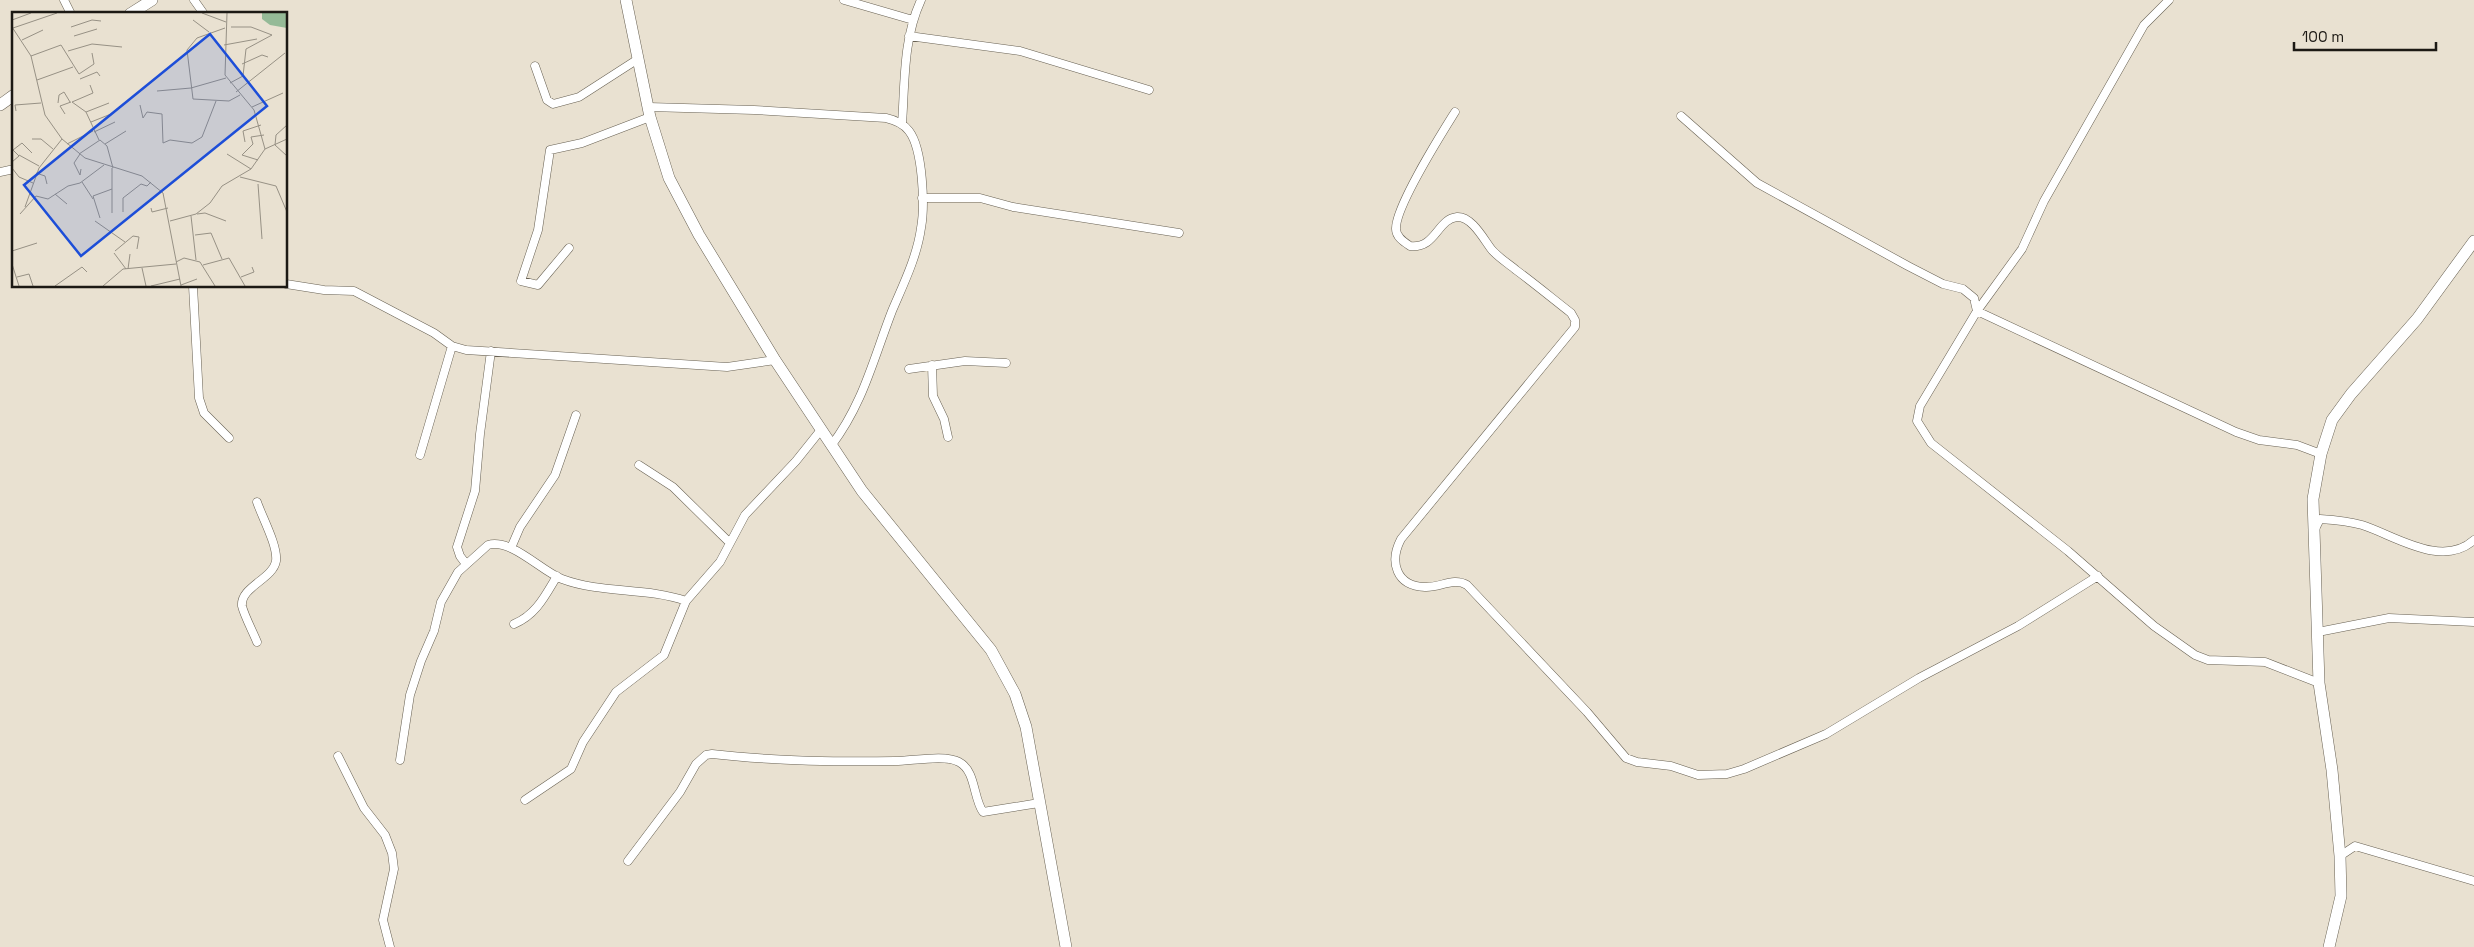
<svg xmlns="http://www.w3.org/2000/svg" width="2474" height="947" viewBox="0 0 2474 947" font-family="'Space Grotesk',sans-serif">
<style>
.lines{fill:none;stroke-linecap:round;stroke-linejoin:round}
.street-casing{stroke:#686153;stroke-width:9}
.secondary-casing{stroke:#686153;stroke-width:12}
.street{stroke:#fff;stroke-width:8}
.secondary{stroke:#fff;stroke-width:11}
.inset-road{fill:none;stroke:#979185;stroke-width:1}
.view{fill:#1d4ed8;fill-opacity:0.15;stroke:#1d4ed8;stroke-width:2.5}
.inset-edge{fill:none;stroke:#1c1914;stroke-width:2.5}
</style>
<rect width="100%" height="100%" fill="#e9e1d1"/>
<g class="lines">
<defs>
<path id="street" d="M 64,0 L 71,14
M 194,0 L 204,14
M 844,0 L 913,20
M 2169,0 L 2144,25 L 2044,201 L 2022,249 L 1977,311 L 1920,406 L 1917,421 L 1931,443 L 2068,551 L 2154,626 L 2195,655 L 2208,660 L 2265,662 L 2319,683
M 909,36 L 1020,51 L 1149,90
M 535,66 L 547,100 L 553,104 L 579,97 L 638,59
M 649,107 L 754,110 L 886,118 C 895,120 903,123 909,131 C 923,149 925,206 921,228 C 917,257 903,285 892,311 C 873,360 863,404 831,446
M 1455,112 C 1442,133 1395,207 1396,229 C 1396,237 1404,242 1410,246 C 1436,249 1437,219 1457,217 C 1472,216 1484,240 1492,250 C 1499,258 1509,264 1516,270 C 1535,284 1553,299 1571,313 L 1575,320 L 1575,327 L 1401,539 C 1389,562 1396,586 1425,587 C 1440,588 1453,577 1467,585 L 1587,712 L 1626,758 L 1637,762 L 1671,766 L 1698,775 L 1727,774 L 1744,769 L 1826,734 L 1919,678 L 2018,626 L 2098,576
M 1681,116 L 1757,183 L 1908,266 L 1943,284 L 1963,289 L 1974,298 L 1977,311 L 2236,432 L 2259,440 L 2297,445 L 2321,454
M 902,124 C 905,82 903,39 921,0
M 0,172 L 14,169
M 922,198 L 980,198 L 1013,207 L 1179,233
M 569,248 L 538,285 L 521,281 L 538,230 L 550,150 L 582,143 L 650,117
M 286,284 L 324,290 L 354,291 L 434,333 L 452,346 L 466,350 L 727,367 L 775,360
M 193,286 L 199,398 L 204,413 L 229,438
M 932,365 L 933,396 L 944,419 L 948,437
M 909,369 L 965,361 L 1006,363
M 420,455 L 452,346
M 639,465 L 673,487 L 730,543
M 2315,529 L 2320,519 C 2335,520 2348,521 2362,525 C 2394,535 2442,569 2474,540
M 511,548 L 520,527 L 555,475 L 576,415
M 466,564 L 460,556 L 457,547 L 475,491 L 480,434 L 491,351
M 514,624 C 536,615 545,596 557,576
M 2318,632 L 2389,618 L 2474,622
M 257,642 C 253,632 244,615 242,606 C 240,587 273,579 276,561 C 278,546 262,517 257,502
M 338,756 L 364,808 L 385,835 L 392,853 L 394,869 L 383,920 L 390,947
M 400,760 L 410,695 L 421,661 L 434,631 L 441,602 L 458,572 L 488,545 C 511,538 541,571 562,579 C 602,594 646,587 686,601
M 525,800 L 571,769 L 583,742 L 616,692 L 664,655 L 686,601 L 720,562 L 745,515 L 796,461 L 820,431
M 2340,856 L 2355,846 L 2474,881
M 628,861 L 680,792 L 696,764 L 706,755 L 712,754 C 772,761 835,762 895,761 C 912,761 945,754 959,762 C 976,771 973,798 983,812 L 1039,803"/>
<path id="secondary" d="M 626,0 L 650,117 L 669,178 L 699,235 L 775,360 L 862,491 L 991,650 L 1015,694 L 1026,727 L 1066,947
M 130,14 L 152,0
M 0,105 L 14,95
M 2329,947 L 2341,896 L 2340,856 L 2332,770 L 2319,683 L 2313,499 L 2321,454 L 2332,420 L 2351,394 L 2417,319 L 2474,241"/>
</defs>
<use href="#street" class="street-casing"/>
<use href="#secondary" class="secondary-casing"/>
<use href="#street" class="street"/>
<use href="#secondary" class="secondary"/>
</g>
<g transform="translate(12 12)">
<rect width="275" height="275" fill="#e9e1d1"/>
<path d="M 250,1 L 275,1 L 275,16 L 258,13 L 250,7 Z" fill="#95ba97"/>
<path class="inset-road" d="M 190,1 L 214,10M 215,1 L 213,63 L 242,98 L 253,137M 0,8 L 19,1M 181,8 L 197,20M 0,15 L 19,44 L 33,103 L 50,127 L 73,146 L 130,164 L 151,181 L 169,274M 59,15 L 80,8 L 89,9M 1,16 L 45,1M 213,16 L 185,26 L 175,38 L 181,87 L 217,89 L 228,83M 62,24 L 85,17M 10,28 L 31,18M 212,33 L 245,27M 56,39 L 80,32 L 110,35M 19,44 L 49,33 L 67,62 L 82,52 L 80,41M 230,52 L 250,43 L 256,45M 68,67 L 85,60 L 88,64M 25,68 L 61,55M 218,71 L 231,64 L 234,37 L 260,23 L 239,15 L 219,15M 145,79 L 179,76 L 214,66M 224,80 L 273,41M 46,91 L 47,83 L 52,80 L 58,90M 128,93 L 131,106 L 135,100 L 150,102 L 151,131 L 158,128 L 180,131 L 190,125 L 204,89M 240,95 L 271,81M 4,99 L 3,93 L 29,91M 74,100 L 60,90 L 81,81 L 78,73M 53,102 L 48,94 L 59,90M 79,110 L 99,102M 275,113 L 264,123 L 263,133 L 275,144M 82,120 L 103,110M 20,127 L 29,127 L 41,137M 87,128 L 74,100 L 97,91M 233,130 L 231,119 L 249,113M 55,132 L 81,119M 93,132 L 114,119M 67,142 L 88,128 L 95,134 L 101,156M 68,142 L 62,151 L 68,163 L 69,157M 215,142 L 239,157M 7,143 L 27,154M 246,148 L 230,143 L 241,132 L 239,125 L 252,123M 0,150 L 7,144 L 1,138 L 10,131 L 20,141M 0,156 L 7,165 L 21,171M 100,156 L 100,201M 24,161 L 33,164 L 35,172M 228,165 L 264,174 L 275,200M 70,170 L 81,187M 246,172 L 250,227M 43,182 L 55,192M 13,195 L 27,156 L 50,127M 139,196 L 140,200 L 156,196M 111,200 L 111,186 L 129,172 L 135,174 L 139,170M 8,202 L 24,184 L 36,187 L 56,174 L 68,171 L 92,153M 185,202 L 193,201 L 214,209M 179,204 L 184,248M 88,206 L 81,184 L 100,177M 83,209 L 113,230M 158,209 L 184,202 L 198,191 L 210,174 L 239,157 L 253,137 L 275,127M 183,223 L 199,221 L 210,247M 0,239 L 25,231M 103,239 L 121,224 L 127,225 L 125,237M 102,241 L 114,257M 164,250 L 172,246 L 188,250 L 203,274M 0,252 L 7,274M 191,253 L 217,246 L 233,274M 130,256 L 134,274M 116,257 L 118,242M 5,265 L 17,262 L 21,274M 229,265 L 242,260 L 240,255M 169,273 L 185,267M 43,274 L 70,255 L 75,260M 91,274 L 111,257 L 164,252M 139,274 L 168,267"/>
<path class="view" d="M 198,22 L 255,94 L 69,244 L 12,173 Z"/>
<rect width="275" height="275" class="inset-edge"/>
</g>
<path d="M2294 42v8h142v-8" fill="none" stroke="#1c1914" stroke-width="2.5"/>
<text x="2302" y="42" font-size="15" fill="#1c1914" stroke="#e9e1d1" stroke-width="4" paint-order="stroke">100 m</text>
</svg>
